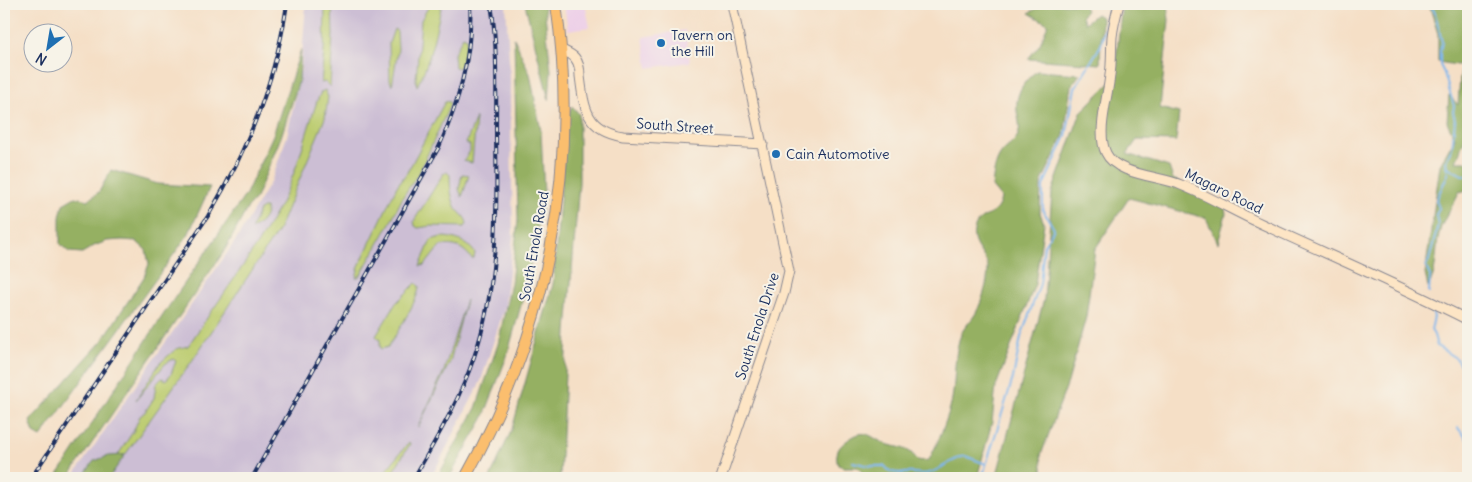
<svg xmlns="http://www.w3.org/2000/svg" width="1472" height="482" viewBox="0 0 1472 482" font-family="Delius,sans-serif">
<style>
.built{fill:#edd0e8}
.industrial{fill:#ccbed4}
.green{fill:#bccc6f;stroke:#6c7e66}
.forest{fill:#95b062;stroke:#587060}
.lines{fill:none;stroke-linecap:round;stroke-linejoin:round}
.stream{stroke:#7cb6ed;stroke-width:2}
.secondary-casing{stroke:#888792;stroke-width:11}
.primary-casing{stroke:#888792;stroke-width:12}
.secondary{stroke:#fde5c5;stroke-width:9}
.primary{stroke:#fbbe6e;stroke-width:10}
.rail-casing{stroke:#1b2f5e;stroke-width:4}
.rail{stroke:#f7f3e8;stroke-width:2;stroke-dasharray:5.5;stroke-linecap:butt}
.poi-dot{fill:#1f6fb2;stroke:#f7f3e8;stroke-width:2}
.labels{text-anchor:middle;stroke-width:4;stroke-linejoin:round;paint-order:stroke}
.poi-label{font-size:14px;fill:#1b2f5e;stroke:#f7f3e8;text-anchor:start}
.street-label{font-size:14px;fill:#1b2f5e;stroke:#f7f3e8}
</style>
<rect width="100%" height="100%" fill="#f7f3e8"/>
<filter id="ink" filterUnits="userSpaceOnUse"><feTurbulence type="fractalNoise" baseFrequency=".02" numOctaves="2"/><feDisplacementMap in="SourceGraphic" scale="10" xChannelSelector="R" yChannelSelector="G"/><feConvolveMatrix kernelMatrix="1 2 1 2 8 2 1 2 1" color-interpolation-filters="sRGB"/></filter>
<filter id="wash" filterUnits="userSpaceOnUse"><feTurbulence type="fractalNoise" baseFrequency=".0096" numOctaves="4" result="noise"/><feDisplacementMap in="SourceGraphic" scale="20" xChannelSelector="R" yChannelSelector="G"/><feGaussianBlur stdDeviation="1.12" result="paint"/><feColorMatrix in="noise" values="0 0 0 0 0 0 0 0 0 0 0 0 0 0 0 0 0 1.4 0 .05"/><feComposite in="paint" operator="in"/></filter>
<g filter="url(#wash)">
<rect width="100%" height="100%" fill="#f5dfc6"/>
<path class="built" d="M 564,4 L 585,4 L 590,27 L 568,30 Z
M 685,30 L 690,62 L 648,68 L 643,37 Z"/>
<path class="industrial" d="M 306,4 L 506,4 L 510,77 L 513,237 L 505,306 L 481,381 L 431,478 L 72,478 L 238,237 L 272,179 L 287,136 L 301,69 Z"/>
<path class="green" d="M 325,4 L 332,4 L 333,35 L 330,87 L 325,82 L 321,83 L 324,50 Z
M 430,4 L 442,4 C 435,32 431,61 417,86 L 416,80 L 421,20 Z
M 394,29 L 397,31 L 398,49 L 392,86 L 390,80 L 389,43 Z
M 463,36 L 467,38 C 465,48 465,61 458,68 L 455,67 L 454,54 Z
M 325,90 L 328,97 L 325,118 L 278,231 L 194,358 L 125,455 L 118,455 L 134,430 L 140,416 L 145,412 L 154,398 L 156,384 L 162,378 L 166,380 L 171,374 L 176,361 L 173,359 L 165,364 L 136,400 L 160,363 L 176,349 L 188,346 C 218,301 252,256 278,209 C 296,175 305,137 317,101 L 321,92 Z
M 448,101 L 450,104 L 449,107 L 420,171 L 404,195 L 390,223 L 360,276 L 356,278 L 359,266 L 397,186 L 408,171 L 442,107 L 445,102 Z
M 476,118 L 472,163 L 464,161 L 470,151 L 470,145 L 466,143 Z
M 447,172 L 450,175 C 450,186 451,198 456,208 C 460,214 467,217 467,225 L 464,227 L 431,226 L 418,228 L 415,226 L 414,221 L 417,216 L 443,174 Z
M 462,174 L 469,175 L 462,197 L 459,189 Z
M 263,208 L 266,208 C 267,219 259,224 251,230 L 259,210 Z
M 441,237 C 454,237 467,241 475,253 L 474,258 L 472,259 C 463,247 456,244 440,246 L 425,265 L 420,266 L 431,240 Z
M 416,283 L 419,286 C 420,297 395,336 388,347 L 381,349 L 380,347 L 380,340 L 376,336 L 396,303 Z
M 466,300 L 450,362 L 418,427 L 444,371 Z
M 409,442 L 410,444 L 389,478 L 382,478 L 383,474 Z"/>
<path class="forest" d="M 525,4 L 544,4 L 551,71 L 549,100 Z
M 1044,4 L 1082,4 L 1086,10 L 1082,16 L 1085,23 L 1096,14 L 1102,18 L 1100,64 L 1028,59 L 1040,44 L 1048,24 L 1029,13 Z
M 1122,4 L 1167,4 L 1169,20 L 1160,108 L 1179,113 L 1176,141 L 1137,140 L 1127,154 L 1169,167 L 1173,179 L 1224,204 L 1226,214 L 1218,243 L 1206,218 L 1129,198 L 1095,249 L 1086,317 L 1068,382 L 1041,455 L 1043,478 L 996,478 L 1044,299 L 1052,192 L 1081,112 L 1114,79 Z
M 1429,4 L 1468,4 L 1468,136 L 1464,140 L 1456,162 L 1468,162 L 1468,190 L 1459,192 C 1454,204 1446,215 1441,227 C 1434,246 1439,270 1428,287 L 1425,274 L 1440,165 L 1455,138 L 1447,122 L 1449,95 L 1458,105 L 1460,77 L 1463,66 L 1438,62 L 1438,34 Z
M 514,38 L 530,74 L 541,131 L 544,195 L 526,287 L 507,356 L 483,419 L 449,478 L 437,478 L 476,408 L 498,344 L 511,283 L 518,220 Z
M 301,49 L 299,81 L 281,137 L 256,198 L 248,207 L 225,250 L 68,478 L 56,478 L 169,306 L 246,194 L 273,135 Z
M 1037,71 L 1080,74 L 1071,86 L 1064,135 L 1041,183 L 1040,213 L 1044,223 L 1035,284 L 996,386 L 992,422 L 977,478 L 868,478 L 857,467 L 844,467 L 838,465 C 836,460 836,452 840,447 C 843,443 854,435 859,434 C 867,431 876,440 884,443 C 892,447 902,446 910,452 C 919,459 914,462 929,460 C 937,445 949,416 952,399 C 956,378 953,352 962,332 C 966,325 972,320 976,313 C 982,301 988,283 988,269 C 988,255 968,246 975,227 C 981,212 997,219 1001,198 L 992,187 C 993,178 994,166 999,157 C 1003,149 1012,145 1017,137 C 1022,128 1018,120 1017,111 C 1015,94 1024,80 1037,71 Z
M 572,106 L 579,114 L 579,183 L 567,332 L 560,478 L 490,478 L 512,429 L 553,284 L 567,117 Z
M 111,170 L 158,184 L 210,187 L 188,235 L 41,437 L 34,433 L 30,421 L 102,341 L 144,277 L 149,264 L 146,250 L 136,241 L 122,240 L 107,241 L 94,246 L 82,253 L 69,252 L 60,244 L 60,217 L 63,204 L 75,197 L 88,200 L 99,192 Z
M 125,455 L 109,478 L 82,478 L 94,461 L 108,456 Z"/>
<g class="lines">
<path class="stream" d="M 1446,166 L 1462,175 L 1468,176
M 1429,293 L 1430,276 L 1426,267 L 1429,260 L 1438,225 L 1436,215 L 1439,208 L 1436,200 L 1448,174 L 1446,161 L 1452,148 L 1455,120 L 1453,112 L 1454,106 L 1444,73 L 1440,65 L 1440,51 L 1442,42 L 1435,13 L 1430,4
M 1430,305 L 1434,317 L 1431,330 L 1434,335 L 1437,346 L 1457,359 L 1459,364
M 1458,428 L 1468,440
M 853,462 L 870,466 L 885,466 C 890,474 897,473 906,473 C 914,472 921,475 929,473 C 942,469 952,459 965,456 L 986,464
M 982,478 L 1013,378 L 1021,337 L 1040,284 L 1044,245 L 1054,229 L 1043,210 L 1043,186 L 1066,136 L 1075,88 L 1101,45 L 1111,4"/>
</g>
</g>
<g filter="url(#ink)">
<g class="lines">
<defs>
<path id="secondary" d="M 1119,4 C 1116,15 1113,26 1112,37 C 1111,50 1112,62 1110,75 C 1108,97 1096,133 1106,153 C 1116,175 1160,176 1181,185 C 1209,196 1235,212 1262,224 C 1331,256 1401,286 1468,320
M 562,50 C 566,52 572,54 575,58 C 579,63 580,70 580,76 C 584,108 586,130 623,136 L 763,144
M 721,478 L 784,293 L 789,271 L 732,4"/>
<path id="primary" d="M 465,478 C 547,333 580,169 556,4"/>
</defs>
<use href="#secondary" class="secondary-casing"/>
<use href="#primary" class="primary-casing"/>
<use href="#secondary" class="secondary"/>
<use href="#primary" class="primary"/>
<defs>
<path id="rail" d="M 31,478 L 208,216 C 247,151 276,80 287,4
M 252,478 L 439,147 C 459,102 473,53 470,4
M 414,478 C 436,439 460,400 474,357 C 499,285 497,211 496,136 C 496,92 498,47 491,4"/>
</defs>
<use href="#rail" class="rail-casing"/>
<use href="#rail" class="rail"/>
</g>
</g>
<g class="poi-dot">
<circle cx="661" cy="43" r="5"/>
<circle cx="776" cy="154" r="5"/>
</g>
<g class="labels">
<g class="poi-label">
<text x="671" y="40">Tavern on<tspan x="671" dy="16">the Hill</tspan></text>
<text x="786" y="159">Cain Automotive</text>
</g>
<g class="street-label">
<text transform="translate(675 126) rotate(4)" y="5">South Street</text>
<text transform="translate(1224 191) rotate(26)" y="5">Magaro Road</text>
<text transform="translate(534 246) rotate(-80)" y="5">South Enola Road</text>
<text transform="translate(757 326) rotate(-72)" y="5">South Enola Drive</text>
</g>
</g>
<rect width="1472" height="482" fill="none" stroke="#f7f3e8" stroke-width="20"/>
<g transform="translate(48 48) rotate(211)"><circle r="24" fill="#f7f3e8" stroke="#9fa5b1"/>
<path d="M0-4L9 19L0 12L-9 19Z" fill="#1f6fb2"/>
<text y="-8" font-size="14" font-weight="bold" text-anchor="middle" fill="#1b2f5e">N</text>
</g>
</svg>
